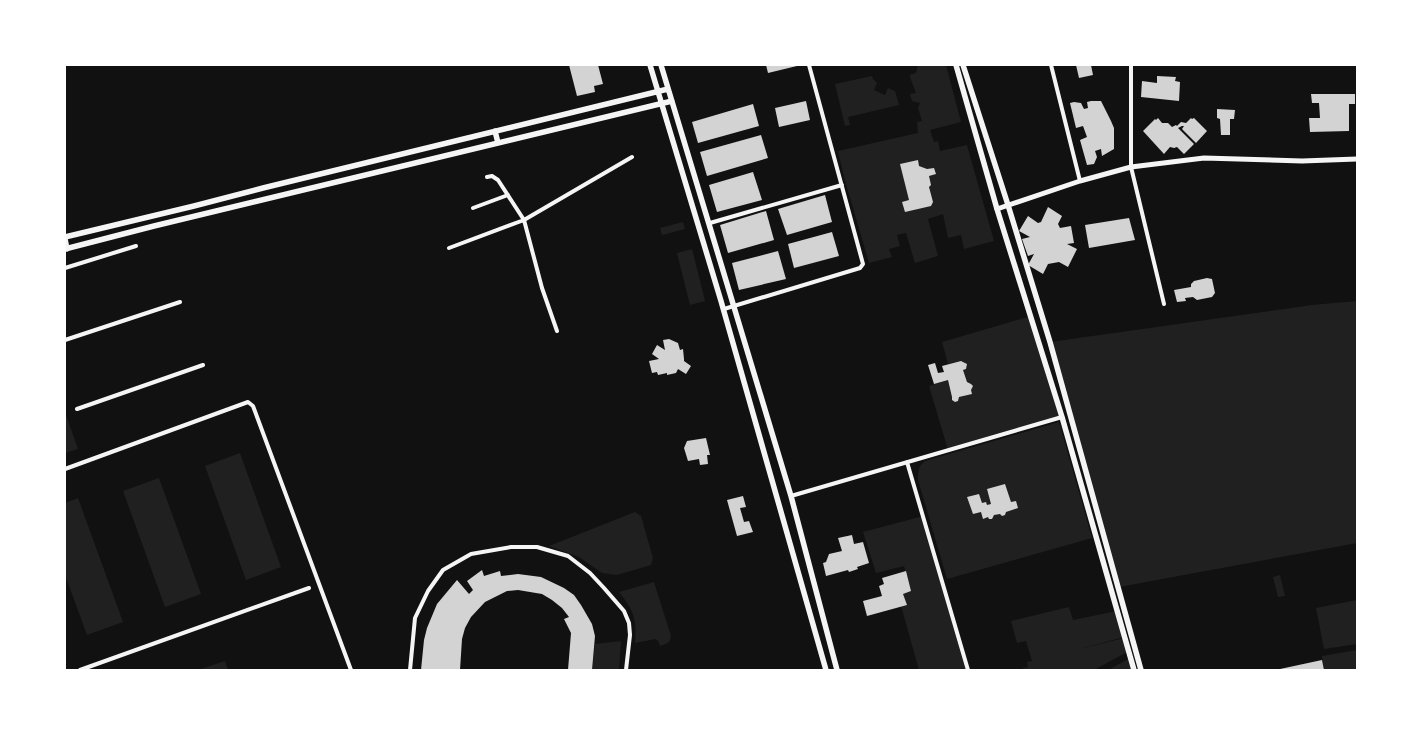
<svg xmlns="http://www.w3.org/2000/svg" width="1422" height="735" viewBox="0 0 1422 735" font-family="'PT Sans Narrow',sans-serif">
<style>
.green{fill:#202020}
.building{fill:#d3d3d3}
.lines{fill:none;stroke-linecap:round;stroke-linejoin:round}
.minor{stroke:#f5f5f5;stroke-width:4}
.tertiary{stroke:#f5f5f5;stroke-width:5}
.secondary{stroke:#f5f5f5;stroke-width:5.5}
</style>
<rect width="100%" height="100%" fill="#111"/>
<path class="green" d="M 918,65 L 946,65 L 961,122 L 930,130 L 934,142 L 938,141 L 940,151 L 967,145 L 994,241 L 964,249 L 961,235 L 948,238 L 943,214 L 928,219 L 938,256 L 915,263 L 906,233 L 897,235 L 900,246 L 889,249 L 892,257 L 869,263 L 844,177 L 838,151 L 918,133 L 917,122 L 922,121 L 918,108 L 920,103 L 912,101 L 910,94 L 916,93 L 910,77 L 910,75 L 916,73 Z
M 872,76 L 873,79 L 877,83 L 874,90 L 885,95 L 888,88 L 895,91 L 899,105 L 848,117 L 850,125 L 845,126 L 835,84 Z
M 683,222 L 685,229 L 662,235 L 660,228 Z
M 692,249 L 705,301 L 690,305 L 677,253 Z
M 1357,301 L 1357,543 L 1119,587 L 1050,342 L 1312,305 Z
M 1031,316 L 1062,417 L 948,450 L 929,386 L 948,380 L 952,397 L 952,400 L 955,402 L 958,401 L 959,397 L 971,394 L 971,390 L 972,386 L 970,383 L 967,382 L 963,370 L 966,369 L 967,364 L 961,361 L 948,364 L 942,342 Z
M 65,412 L 78,449 L 65,453 Z
M 1059,422 L 1092,538 L 947,579 L 918,480 C 918,473 918,466 925,461 Z
M 240,453 L 281,567 L 246,580 L 205,466 Z
M 159,478 L 201,594 L 165,607 L 123,491 Z
M 78,498 L 123,622 L 87,635 L 65,575 L 65,503 Z
M 635,512 L 641,516 L 653,558 L 651,565 L 617,575 L 602,573 L 579,557 L 549,546 Z
M 923,516 L 968,670 L 919,670 L 901,606 L 906,605 L 903,594 L 911,591 L 904,566 L 876,573 L 863,532 Z
M 1280,575 L 1285,596 L 1278,597 L 1273,577 Z
M 654,582 L 671,636 C 670,643 667,644 660,646 L 658,641 L 656,639 L 635,643 C 637,619 634,611 619,592 Z
M 1357,600 L 1357,644 L 1324,649 L 1316,608 Z
M 1069,607 L 1073,620 L 1117,611 L 1124,637 L 1076,650 L 1124,638 L 1129,651 L 1094,670 L 1017,670 L 1028,667 L 1027,662 L 1032,661 L 1026,641 L 1017,643 L 1011,621 Z
M 621,641 L 619,670 L 592,670 L 595,644 Z
M 1357,650 L 1357,670 L 1324,670 L 1322,656 Z
M 1130,658 L 1134,670 L 1108,670 Z
M 225,661 L 228,670 L 198,670 Z"/>
<path class="building" d="M 569,65 L 598,65 L 603,84 L 594,86 L 595,92 L 577,96 Z
M 766,65 L 796,65 L 797,66 L 768,73 Z
M 1076,65 L 1091,65 L 1093,75 L 1079,78 Z
M 1157,76 L 1176,77 L 1175,81 L 1180,82 L 1179,101 L 1141,97 L 1142,81 L 1157,83 Z
M 1311,94 L 1355,94 L 1355,104 L 1349,104 L 1349,131 L 1310,132 L 1309,118 L 1320,118 L 1319,103 L 1312,103 Z
M 806,101 L 810,120 L 779,127 L 775,108 Z
M 1091,101 L 1101,101 L 1111,121 L 1114,128 L 1114,149 L 1102,156 L 1101,149 L 1095,151 L 1097,157 L 1094,164 L 1087,165 L 1080,140 L 1087,137 L 1083,126 L 1076,128 L 1070,103 L 1074,102 L 1081,103 L 1084,109 L 1088,108 L 1087,102 Z
M 753,104 L 759,126 L 698,143 L 692,122 Z
M 1217,109 L 1235,110 L 1234,119 L 1230,119 L 1230,135 L 1221,135 L 1220,119 L 1217,118 Z
M 1158,118 L 1162,123 L 1168,123 L 1172,127 L 1176,125 L 1177,126 L 1181,122 L 1186,123 L 1191,118 L 1192,119 L 1194,118 L 1207,131 L 1196,143 L 1182,129 L 1184,126 L 1182,126 L 1178,128 L 1194,144 L 1184,154 L 1177,147 L 1174,148 L 1170,147 L 1164,154 L 1143,131 L 1155,119 L 1156,120 Z
M 761,135 L 768,158 L 707,176 L 700,152 Z
M 918,160 L 919,166 L 927,169 L 934,168 L 936,174 L 929,176 L 931,185 L 929,187 L 933,202 L 931,206 L 905,212 L 902,202 L 909,200 L 900,164 Z
M 753,172 L 762,200 L 717,212 L 709,185 Z
M 825,195 L 832,222 L 787,235 L 778,209 Z
M 1048,207 L 1062,216 L 1058,224 L 1060,228 L 1071,226 L 1074,243 L 1067,244 L 1077,249 L 1068,267 L 1059,262 L 1048,264 L 1043,274 L 1028,265 L 1034,254 L 1028,256 L 1022,239 L 1030,237 L 1019,231 L 1028,216 L 1038,223 L 1041,222 Z
M 766,211 L 774,240 L 728,253 L 720,225 Z
M 1129,218 L 1135,240 L 1089,248 L 1085,225 Z
M 832,232 L 839,256 L 794,268 L 788,244 Z
M 778,251 L 786,279 L 739,290 L 732,263 Z
M 1207,278 L 1212,279 L 1215,293 L 1212,297 L 1197,300 L 1193,297 L 1185,298 L 1186,301 L 1177,302 L 1174,290 L 1191,287 L 1191,284 L 1194,281 Z
M 669,339 L 678,343 L 680,350 L 683,349 L 684,359 L 684,361 L 691,366 L 686,374 L 678,369 L 676,373 L 667,375 L 667,373 L 658,375 L 657,372 L 652,373 L 649,361 L 659,359 L 652,354 L 657,345 L 665,350 L 663,340 Z
M 961,361 L 967,364 L 966,369 L 963,370 L 967,382 L 971,384 L 973,386 L 971,390 L 972,394 L 959,397 L 958,401 L 955,402 L 952,400 L 952,397 L 948,380 L 934,384 L 928,365 L 935,363 L 938,373 L 944,372 L 942,366 Z
M 706,438 L 710,455 L 707,455 L 708,464 L 700,465 L 699,459 L 688,461 L 684,448 L 687,441 Z
M 1005,484 L 1011,502 L 1016,501 L 1018,508 L 1006,512 L 1005,515 L 1002,516 L 1000,514 L 994,515 L 992,519 L 989,519 L 988,517 L 983,519 L 981,512 L 973,514 L 967,497 L 979,494 L 982,503 L 986,502 L 987,505 L 991,504 L 987,489 Z
M 743,496 L 746,507 L 740,508 L 744,522 L 749,521 L 753,532 L 737,536 L 727,500 Z
M 852,535 L 854,544 L 863,542 L 869,563 L 857,567 L 858,569 L 849,572 L 848,570 L 826,576 L 823,563 L 826,562 L 829,554 L 842,551 L 838,538 Z
M 482,570 L 484,576 L 500,571 L 501,576 L 518,574 L 541,577 L 564,588 L 574,595 L 581,605 L 592,624 L 595,636 L 592,670 L 568,670 L 571,633 L 564,619 L 569,617 L 562,608 L 552,600 L 542,594 L 518,590 L 507,591 L 485,602 L 471,617 L 465,628 L 462,639 L 460,670 L 421,670 L 424,640 L 427,628 L 437,604 L 457,580 L 469,594 L 473,590 L 467,581 Z
M 906,571 L 911,591 L 903,594 L 907,605 L 867,616 L 863,601 L 882,596 L 879,586 L 884,584 L 882,578 Z
M 1322,660 L 1324,670 L 1280,670 L 1280,669 Z"/>
<g class="lines">
<path class="minor" d="M 1051,65 L 1080,181
M 1131,65 L 1131,167 L 1164,304
M 487,177 L 492,176 L 498,180 L 524,220 L 542,288 L 557,331
M 473,208 L 508,195
M 710,223 L 842,185
M 449,248 L 524,220 L 632,157
M 65,268 L 136,246
M 724,309 L 860,268 L 863,264 L 809,65
M 65,340 L 180,302
M 77,409 L 203,365
M 907,462 L 968,670
M 65,469 L 248,402 L 253,406 L 351,670
M 791,496 L 1062,417
M 80,670 L 309,588
M 410,670 L 415,618 L 428,591 L 443,570 L 471,554 L 511,547 L 537,547 L 568,556 L 590,573 L 604,588 L 624,611 L 629,623 L 630,635 L 626,670"/>
<path class="tertiary" d="M 997,209 L 1080,181 L 1131,167 L 1204,158 L 1302,161 L 1357,159"/>
<path class="secondary" d="M 650,65 L 721,301 L 826,670
M 661,65 L 791,496 L 837,670
M 956,65 L 997,209 L 1062,417 L 1134,670
M 963,65 L 1008,205 L 1050,342 L 1141,670
M 495,131 L 498,143
M 65,237 L 194,206 L 263,188 L 668,89
M 65,239 L 67,249
M 65,249 L 154,226 L 672,101"/>
</g>
<rect width="1422" height="735" fill="none" stroke="#ffffff" stroke-width="132"/>
</svg>
